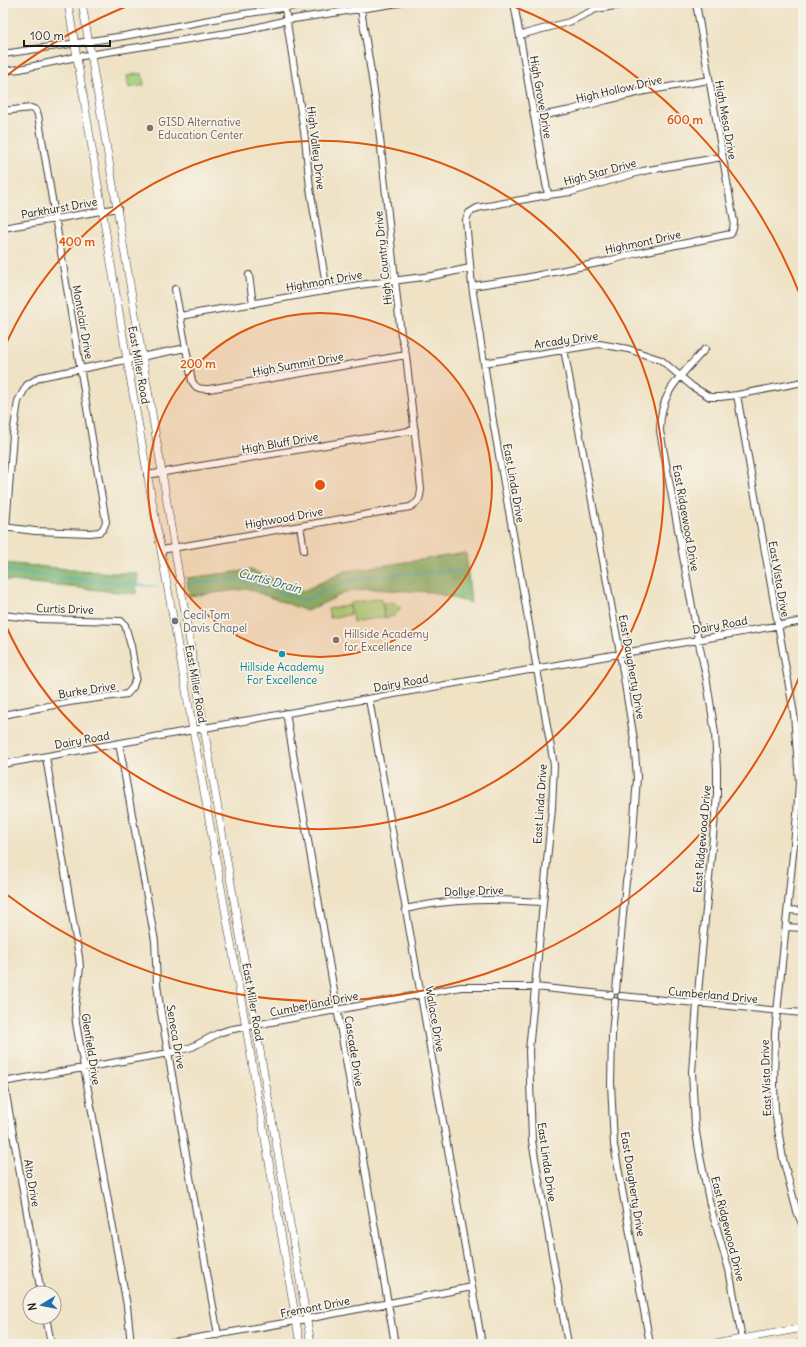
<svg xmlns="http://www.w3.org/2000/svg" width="806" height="1347" viewBox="0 0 806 1347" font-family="Delius,sans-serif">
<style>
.green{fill:#a4d27f;stroke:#60774e}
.forest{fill:#83b46e;stroke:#506845}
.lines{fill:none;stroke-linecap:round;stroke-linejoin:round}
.stream{stroke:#3eadbb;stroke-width:1.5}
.minor-casing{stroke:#3c3a35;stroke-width:8}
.major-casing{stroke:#3c3a35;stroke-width:8}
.minor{stroke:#fff;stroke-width:6}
.major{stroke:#fff;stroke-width:7}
.ring{fill:none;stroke:#de560d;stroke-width:2}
.education-dot{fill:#8d6e63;stroke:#f7f3e8;stroke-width:1.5}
.worship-dot{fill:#6b7280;stroke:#f7f3e8;stroke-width:1.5}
.culture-dot{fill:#0f9aa8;stroke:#f7f3e8;stroke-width:1.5}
.labels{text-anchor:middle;stroke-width:3.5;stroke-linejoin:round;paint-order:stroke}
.street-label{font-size:11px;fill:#1c1c1c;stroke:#f7f3e8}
.education-label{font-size:11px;fill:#785e54;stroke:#f7f3e8;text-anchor:start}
.worship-label{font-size:11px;fill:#5b616d;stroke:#f7f3e8;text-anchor:start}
.culture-label{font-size:11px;fill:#0d838f;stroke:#f7f3e8}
.water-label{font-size:12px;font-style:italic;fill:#2b5d64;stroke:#f7f3e8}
.centre{fill:#de560d;stroke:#f7f3e8;stroke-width:2}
.ring-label{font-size:12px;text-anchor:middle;font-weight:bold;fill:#de560d;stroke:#f7f3e8;stroke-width:3.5;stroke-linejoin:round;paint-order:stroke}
</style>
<rect width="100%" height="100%" fill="#f7f3e8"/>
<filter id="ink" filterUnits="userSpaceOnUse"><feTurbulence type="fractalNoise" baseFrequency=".025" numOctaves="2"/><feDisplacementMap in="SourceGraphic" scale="8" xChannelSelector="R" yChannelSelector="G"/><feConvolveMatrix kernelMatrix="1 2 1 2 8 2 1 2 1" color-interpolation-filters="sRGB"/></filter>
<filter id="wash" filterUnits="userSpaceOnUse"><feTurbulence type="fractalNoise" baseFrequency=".012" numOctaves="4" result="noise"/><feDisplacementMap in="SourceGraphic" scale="16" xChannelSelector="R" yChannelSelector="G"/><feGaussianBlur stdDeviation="0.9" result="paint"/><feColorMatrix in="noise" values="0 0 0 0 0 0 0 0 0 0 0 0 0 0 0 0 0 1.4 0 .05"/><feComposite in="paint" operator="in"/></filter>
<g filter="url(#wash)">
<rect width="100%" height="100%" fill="#efe2c5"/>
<path class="green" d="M 142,73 L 144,85 L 129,88 L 127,76 Z
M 381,598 L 384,617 L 353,622 L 350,603 Z
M 392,602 L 400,607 L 400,609 L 394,616 L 385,618 L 383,603 Z
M 349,605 L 350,613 L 349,615 L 330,618 L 328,609 Z"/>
<path class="forest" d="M 466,553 L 471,603 L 431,592 L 366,589 L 347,592 L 307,611 L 248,589 L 189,596 L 187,578 L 251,570 L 303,591 L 345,571 Z
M 3,563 L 112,573 L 138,573 L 136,594 L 3,580 Z"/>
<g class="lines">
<path class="stream" d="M 3,570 L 47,576 L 149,586 L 158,586
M 189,583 L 230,579 L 270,589 L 305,600 L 350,580 L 396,574 L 462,571"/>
</g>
</g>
<g filter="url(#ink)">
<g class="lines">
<defs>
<path id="minor" d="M 284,3 L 305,138 L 310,188 L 327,291
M 514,3 L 548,195
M 520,35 L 569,22 L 596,9 L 634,3
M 3,54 L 124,36 L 225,17 L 313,3
M 3,71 L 20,69 L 76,57 L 246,30 L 287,20 L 399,3
M 3,111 L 31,108 L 36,110 L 38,115 L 106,522 L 103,529 L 99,532 L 90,533 L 35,531 L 3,527
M 534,117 L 571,110 L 607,100 L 645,91 L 709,80
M 3,228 L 118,208
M 249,275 L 253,304
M 472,286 L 525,278 L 608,261 L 637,253 L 731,234 L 733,229 L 734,222 L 696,3
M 175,289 L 192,381 C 196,389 200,389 209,389 L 406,355
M 180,316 L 359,285 L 432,276 L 470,268
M 564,349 L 620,653 L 634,740 L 637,777 L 631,861 L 626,881 L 616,991
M 705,349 C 680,377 660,391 660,431 L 698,639 L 706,676 L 715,733 L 717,769 L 717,795 L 697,1003 L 692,1072 L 695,1126 L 700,1156 L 710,1205 L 729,1270 L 743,1344
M 484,363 L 599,344 L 628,349 L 661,360 L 693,387 L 710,397 L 720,397 L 737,395 L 803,382
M 737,395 L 794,714 L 799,782 L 797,814 L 775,1033 L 774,1086 L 775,1111 L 783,1159 L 797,1212 L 803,1226
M 147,475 L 415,430
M 300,526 L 304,550
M 6,527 L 13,435 L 18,401 L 27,385 L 40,377 L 186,348
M 161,550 L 410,507 C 419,502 420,500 421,489 L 406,355 L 401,335 L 398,308 L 377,110 L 360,3
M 3,615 L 38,619 L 121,621 L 125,625 L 131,646 L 136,677 L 133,687 L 127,694 L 69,702 L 3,715
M 369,699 L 482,1344
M 286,713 L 395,1344
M 119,743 L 155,941 L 157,984 L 160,1007 L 218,1335
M 46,757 L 79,957 L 80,967 L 75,1008 L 76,1023 L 127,1306 L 131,1344
M 3,764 L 803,621
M 406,909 C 451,898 497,899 543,902
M 788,910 L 803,911
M 786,927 L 803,928
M 3,969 L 3,982
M 621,996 L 803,1013
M 615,1001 L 612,1035 L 611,1083 L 614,1145 L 650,1344
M 3,1077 L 41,1293
M 3,1082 L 169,1053 L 192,1047 L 219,1033 L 228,1030 L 461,987 L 535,987 L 611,995
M 46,1317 L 51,1344
M 162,1344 L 296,1321 L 472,1287
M 568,1344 L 532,1141 L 529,1051 L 552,808 L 554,765 L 494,427 L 472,286 L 466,220 L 469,213 L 477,208 L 548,195 L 571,192 L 643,171 L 722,157"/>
<path id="major" d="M 68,3 L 127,360 L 246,1027 L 300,1344
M 82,3 L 162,472 L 204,728 L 311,1344
M 714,1344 L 803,1328
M 797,1344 L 803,1343"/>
</defs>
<use href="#minor" class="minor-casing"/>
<use href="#major" class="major-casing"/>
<use href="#minor" class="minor"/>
<use href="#major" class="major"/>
</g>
</g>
<circle cx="320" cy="485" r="172" fill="#de560d" fill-opacity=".12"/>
<g class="ring">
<circle cx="320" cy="485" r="172"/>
<path d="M3 351A344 344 0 1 1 3 619"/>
<path d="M802 670A516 516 0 0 1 6 894M6 76A516 516 0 0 1 135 3M505 3A516 516 0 0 1 802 300"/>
</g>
<g class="education-dot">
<circle cx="150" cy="128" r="4"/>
<circle cx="336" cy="640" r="4"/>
</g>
<circle class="worship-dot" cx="175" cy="621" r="4"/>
<circle class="culture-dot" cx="282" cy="654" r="4"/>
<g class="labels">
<g class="street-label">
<text transform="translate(619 89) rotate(-13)" y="4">High Hollow Drive</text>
<text transform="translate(541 97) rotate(80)" y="4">High Grove Drive</text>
<text transform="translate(726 120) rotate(80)" y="4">High Mesa Drive</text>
<text transform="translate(316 148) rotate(83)" y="4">High Valley Drive</text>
<text transform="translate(600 172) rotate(-15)" y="4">High Star Drive</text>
<text transform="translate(59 208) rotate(-10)" y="4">Parkhurst Drive</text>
<text transform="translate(643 242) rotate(-12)" y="4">Highmont Drive</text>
<text transform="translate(383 258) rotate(-96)" y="4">High Country Drive</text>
<text transform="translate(324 281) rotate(-10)" y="4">Highmont Drive</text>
<text transform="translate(83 322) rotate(80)" y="4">Montclair Drive</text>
<text transform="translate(566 340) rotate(-8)" y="4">Arcady Drive</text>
<text transform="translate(298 364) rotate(-10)" y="4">High Summit Drive</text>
<text transform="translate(139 365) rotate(80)" y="4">East Miller Road</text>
<text transform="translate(280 443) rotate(-10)" y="4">High Bluff Drive</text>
<text transform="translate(514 483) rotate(80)" y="4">East Linda Drive</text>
<text transform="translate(284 518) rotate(-10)" y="4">Highwood Drive</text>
<text transform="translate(686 518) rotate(80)" y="4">East Ridgewood Drive</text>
<text transform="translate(779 579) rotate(80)" y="4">East Vista Drive</text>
<text transform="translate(65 609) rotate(2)" y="4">Curtis Drive</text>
<text transform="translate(720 625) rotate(-10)" y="4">Dairy Road</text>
<text transform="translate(632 667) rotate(80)" y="4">East Daugherty Drive</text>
<text transform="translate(401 683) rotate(-10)" y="4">Dairy Road</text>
<text transform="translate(196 684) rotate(80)" y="4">East Miller Road</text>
<text transform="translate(87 690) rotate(-9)" y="4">Burke Drive</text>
<text transform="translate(82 740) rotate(-10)" y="4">Dairy Road</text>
<text transform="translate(540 804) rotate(-86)" y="4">East Linda Drive</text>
<text transform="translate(702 839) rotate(-85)" y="4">East Ridgewood Drive</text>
<text transform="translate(474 891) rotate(-2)" y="4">Dollye Drive</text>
<text transform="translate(713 995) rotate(5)" y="4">Cumberland Drive</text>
<text transform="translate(253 1002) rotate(80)" y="4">East Miller Road</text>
<text transform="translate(314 1004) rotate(-11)" y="4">Cumberland Drive</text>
<text transform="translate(435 1019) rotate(80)" y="4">Wallace Drive</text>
<text transform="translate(176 1037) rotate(80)" y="4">Seneca Drive</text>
<text transform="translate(91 1049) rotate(81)" y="4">Glenfield Drive</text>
<text transform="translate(354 1051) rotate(81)" y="4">Cascade Drive</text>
<text transform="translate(766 1078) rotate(-92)" y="4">East Vista Drive</text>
<text transform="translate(547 1162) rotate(82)" y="4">East Linda Drive</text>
<text transform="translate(32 1183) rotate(80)" y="4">Alto Drive</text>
<text transform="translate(633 1184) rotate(81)" y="4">East Daugherty Drive</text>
<text transform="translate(728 1229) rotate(76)" y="4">East Ridgewood Drive</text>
<text transform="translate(315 1307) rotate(-11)" y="4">Fremont Drive</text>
</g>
<g class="education-label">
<text x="158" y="126">GISD Alternative<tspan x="158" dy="13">Education Center</tspan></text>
<text x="344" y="638">Hillside Academy<tspan x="344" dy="13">for Excellence</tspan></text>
</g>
<g class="worship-label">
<text x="183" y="619">Cecil Tom<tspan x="183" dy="13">Davis Chapel</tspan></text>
</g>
<g class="culture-label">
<text x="282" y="671">Hillside Academy<tspan x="282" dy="13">For Excellence</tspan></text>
</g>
<g class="water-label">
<text transform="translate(270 581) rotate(15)" y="4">Curtis Drain</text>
</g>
</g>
<circle cx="320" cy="485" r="6" class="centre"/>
<g class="ring-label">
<text x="685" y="124">600 m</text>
<text x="77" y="246">400 m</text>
<text x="198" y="368">200 m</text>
</g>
<rect width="806" height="1347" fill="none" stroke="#f7f3e8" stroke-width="16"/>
<g transform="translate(42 1305) rotate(260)"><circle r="19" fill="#f7f3e8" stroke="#9f9d96"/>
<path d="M0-3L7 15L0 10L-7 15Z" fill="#1f6fb2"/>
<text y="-6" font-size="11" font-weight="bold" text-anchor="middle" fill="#1c1c1c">N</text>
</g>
<path d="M24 40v6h86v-6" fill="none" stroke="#1c1c1c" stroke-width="2"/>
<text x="30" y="40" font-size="12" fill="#1c1c1c" stroke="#f7f3e8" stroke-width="3" paint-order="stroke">100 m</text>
</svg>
